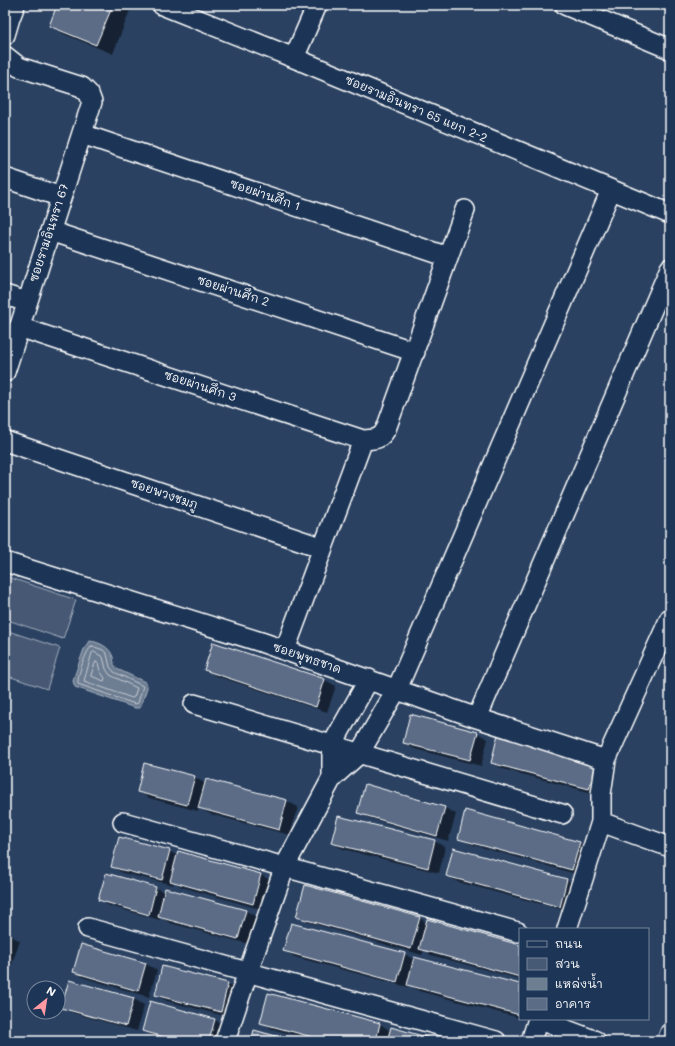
<svg xmlns="http://www.w3.org/2000/svg" width="675" height="1046" viewBox="0 0 675 1046" font-family="Mali,'Playpen Sans Thai',sans-serif">
<style>
.green{fill:#465975;stroke:#a2acba}
.water{fill:#6d7d92;stroke:#a7b1be}
.shadow{fill:#0007}
.lines{fill:none;stroke-linecap:round;stroke-linejoin:round}
.shore{stroke:#c5cbd3;stroke-width:1}
.building{fill:#5b6c86;stroke:#fff}
.minor-casing{stroke:#fff;stroke-width:22}
.minor{stroke:#1d3557;stroke-width:19}
.labels{text-anchor:middle;stroke-width:4;stroke-linejoin:round;paint-order:stroke}
.street-label{font-size:12px;fill:#fff;stroke:#1d3557}
</style>
<rect width="100%" height="100%" fill="#2a4161"/>
<filter id="ink" filterUnits="userSpaceOnUse"><feTurbulence type="fractalNoise" baseFrequency=".025" numOctaves="2"/><feDisplacementMap in="SourceGraphic" scale="8" xChannelSelector="R" yChannelSelector="G"/><feConvolveMatrix kernelMatrix="1 2 1 2 8 2 1 2 1" color-interpolation-filters="sRGB"/></filter>
<g filter="url(#ink)">
<path class="green" d="M 5,576 L 76,600 L 63,639 L 5,619 Z
M 5,630 L 60,648 L 47,689 L 5,675 Z"/>
<path class="water" d="M 90,641 C 99,642 110,647 113,657 C 114,661 113,665 117,669 L 145,682 L 147,685 L 147,688 L 140,708 L 135,708 L 75,687 L 73,681 L 74,677 L 84,649 Z"/>
<path class="shadow" d="M 58,5 L 132,5 L 113,54 L 66,35 L 50,26 Z
M 214,643 L 325,680 L 336,686 L 327,712 L 216,676 L 205,669 Z
M 477,733 L 488,739 L 481,766 L 415,749 L 404,743 Z
M 596,761 L 600,795 L 503,769 L 492,763 Z
M 194,777 L 206,784 L 207,780 L 287,801 L 298,807 L 290,835 L 210,814 L 199,808 L 198,811 L 149,798 L 138,792 Z
M 365,785 L 445,808 L 456,814 L 448,841 L 369,818 L 358,812 Z
M 459,838 L 579,843 L 590,849 L 583,876 L 470,844 Z
M 434,841 L 445,847 L 439,873 L 343,849 L 332,843 Z
M 454,850 L 567,880 L 578,886 L 571,912 L 458,882 L 447,876 Z
M 169,851 L 178,856 L 261,875 L 272,881 L 264,910 L 182,887 L 174,882 L 173,885 L 123,873 L 112,867 Z
M 107,874 L 156,888 L 165,893 L 166,890 L 246,911 L 257,917 L 249,944 L 170,923 L 160,917 L 160,920 L 110,906 L 100,900 Z
M 305,886 L 420,918 L 427,923 L 520,946 L 520,979 L 431,955 L 424,950 L 422,955 L 308,922 L 297,916 Z
M 5,932 L 20,941 L 5,983 Z
M 81,945 L 146,964 L 157,970 L 149,997 L 85,978 L 74,972 Z
M 285,951 L 405,954 L 414,960 L 520,986 L 520,1018 L 419,991 L 409,985 L 408,987 L 295,957 Z
M 228,984 L 239,990 L 232,1018 L 167,1001 L 156,995 Z
M 269,994 L 380,1024 L 391,1031 L 436,1041 L 318,1041 L 272,1029 L 261,1022 Z
M 134,999 L 144,1005 L 137,1031 L 73,1013 L 62,1007 Z
M 150,1002 L 215,1020 L 226,1026 L 222,1041 L 170,1041 L 154,1037 L 143,1030 Z"/>
<g class="lines">
<path class="shore" d="M 92,646 L 103,650 L 107,654 L 110,667 L 114,672 L 143,686 L 138,703 L 135,704 L 78,684 C 77,676 86,650 92,646 Z
M 94,652 L 103,657 L 106,669 L 110,675 L 137,688 L 134,697 L 132,698 L 84,681 L 92,653 Z
M 96,662 L 98,663 L 100,671 L 105,678 L 104,681 L 91,676 Z"/>
</g>
<path class="building" d="M 57,5 L 113,5 L 96,45 L 49,26 Z
M 213,642 L 325,679 L 316,707 L 204,670 Z
M 410,714 L 478,732 L 470,760 L 403,743 Z
M 498,734 L 597,760 L 589,789 L 491,763 Z
M 144,763 L 195,776 L 187,805 L 137,792 Z
M 206,779 L 287,800 L 279,830 L 198,808 Z
M 365,784 L 445,807 L 437,836 L 357,813 Z
M 465,810 L 580,842 L 572,870 L 458,839 Z
M 338,816 L 435,840 L 428,868 L 331,843 Z
M 119,837 L 170,850 L 162,880 L 111,867 Z
M 453,848 L 567,879 L 560,907 L 446,876 Z
M 178,851 L 261,874 L 253,904 L 170,881 Z
M 106,873 L 156,887 L 149,915 L 98,900 Z
M 305,885 L 420,917 L 411,949 L 296,917 Z
M 165,888 L 246,910 L 238,939 L 158,917 Z
M 427,919 L 520,945 L 520,977 L 419,949 Z
M 291,923 L 405,953 L 397,982 L 283,951 Z
M 81,944 L 146,963 L 138,991 L 73,972 Z
M 414,957 L 520,984 L 520,1015 L 407,985 Z
M 162,966 L 228,983 L 221,1012 L 155,995 Z
M 69,980 L 134,998 L 126,1026 L 61,1008 Z
M 268,993 L 380,1023 L 376,1041 L 327,1041 L 260,1023 Z
M 150,1001 L 215,1019 L 209,1041 L 179,1041 L 142,1031 Z
M 391,1027 L 440,1041 L 387,1041 Z
M 254,1030 L 294,1041 L 251,1041 Z"/>
<g class="lines">
<defs>
<path id="minor" d="M 162,5 L 294,58 L 670,214
M 565,5 L 670,49
M 5,16 L 10,18 L 15,5
M 5,35 L 10,18
M 5,56 L 19,67 L 82,87 L 89,94 L 92,102 L 5,372
M 294,58 L 317,5
M 82,134 L 448,257
M 5,178 L 61,197
M 50,231 L 415,352
M 5,295 L 27,302
M 19,327 L 363,440 C 375,439 380,440 386,429 L 465,210
M 5,441 L 323,548
M 5,562 L 261,642 L 477,718 L 606,760
M 285,650 L 363,440
M 194,704 L 562,814
M 477,718 L 670,268
M 332,778 L 332,745 L 369,679
M 123,822 L 518,932
M 601,822 L 601,794 L 606,760 L 670,618
M 88,928 L 496,1041
M 567,929 L 601,822 L 670,847
M 538,1019 L 596,1041
M 225,1041 L 248,972 L 285,866 L 332,778 L 359,754 L 397,689 L 611,190
M 531,1041 L 538,1019
M 667,1041 L 670,1033"/>
</defs>
<use href="#minor" class="minor-casing"/>
<use href="#minor" class="minor"/>
</g>
</g>
<g class="labels">
<g class="street-label">
<text transform="translate(416 109) rotate(23)" y="4">ซอยรามอินทรา 65 แยก 2-2</text>
<text transform="translate(265 195) rotate(19)" y="4">ซอยผ่านศึก 1</text>
<text transform="translate(49 233) rotate(-72)" y="4">ซอยรามอินทรา 67</text>
<text transform="translate(233 291) rotate(18)" y="4">ซอยผ่านศึก 2</text>
<text transform="translate(200 386) rotate(18)" y="4">ซอยผ่านศึก 3</text>
<text transform="translate(164 494) rotate(19)" y="4">ซอยพวงชมภู</text>
<text transform="translate(307 658) rotate(19)" y="4">ซอยพุทธชาด</text>
</g>
</g>
<rect width="675" height="1046" fill="none" stroke="#1d3557" stroke-width="20"/>
<rect x="10" y="10" width="655" height="1026" fill="none" stroke="#fff" stroke-width="1.5" filter="url(#ink)"/>
<rect x="519" y="928" width="130" height="92" fill="#1d3557" stroke="#77869a"/>
<rect x="527" y="941" width="20" height="6" fill="#1d3557" stroke="#77869a"/>
<text x="555" y="948" font-size="12" fill="#ffffff">ถนน</text>
<rect x="527" y="958" width="20" height="12" fill="#465975" stroke="#77869a"/>
<text x="555" y="968" font-size="12" fill="#ffffff">สวน</text>
<rect x="527" y="978" width="20" height="12" fill="#6d7d92" stroke="#77869a"/>
<text x="555" y="988" font-size="12" fill="#ffffff">แหล่งน้ำ</text>
<rect x="527" y="998" width="20" height="12" fill="#5b6c86" stroke="#77869a"/>
<text x="555" y="1008" font-size="12" fill="#ffffff">อาคาร</text>
<g transform="translate(46 1000) rotate(30)"><circle r="19" fill="#1d3557" stroke="#77869a"/>
<path d="M0-3L7 15L0 10L-7 15Z" fill="#ff9aa2"/>
<text y="-6" font-size="11" font-weight="bold" text-anchor="middle" fill="#ffffff">N</text>
</g>
</svg>
